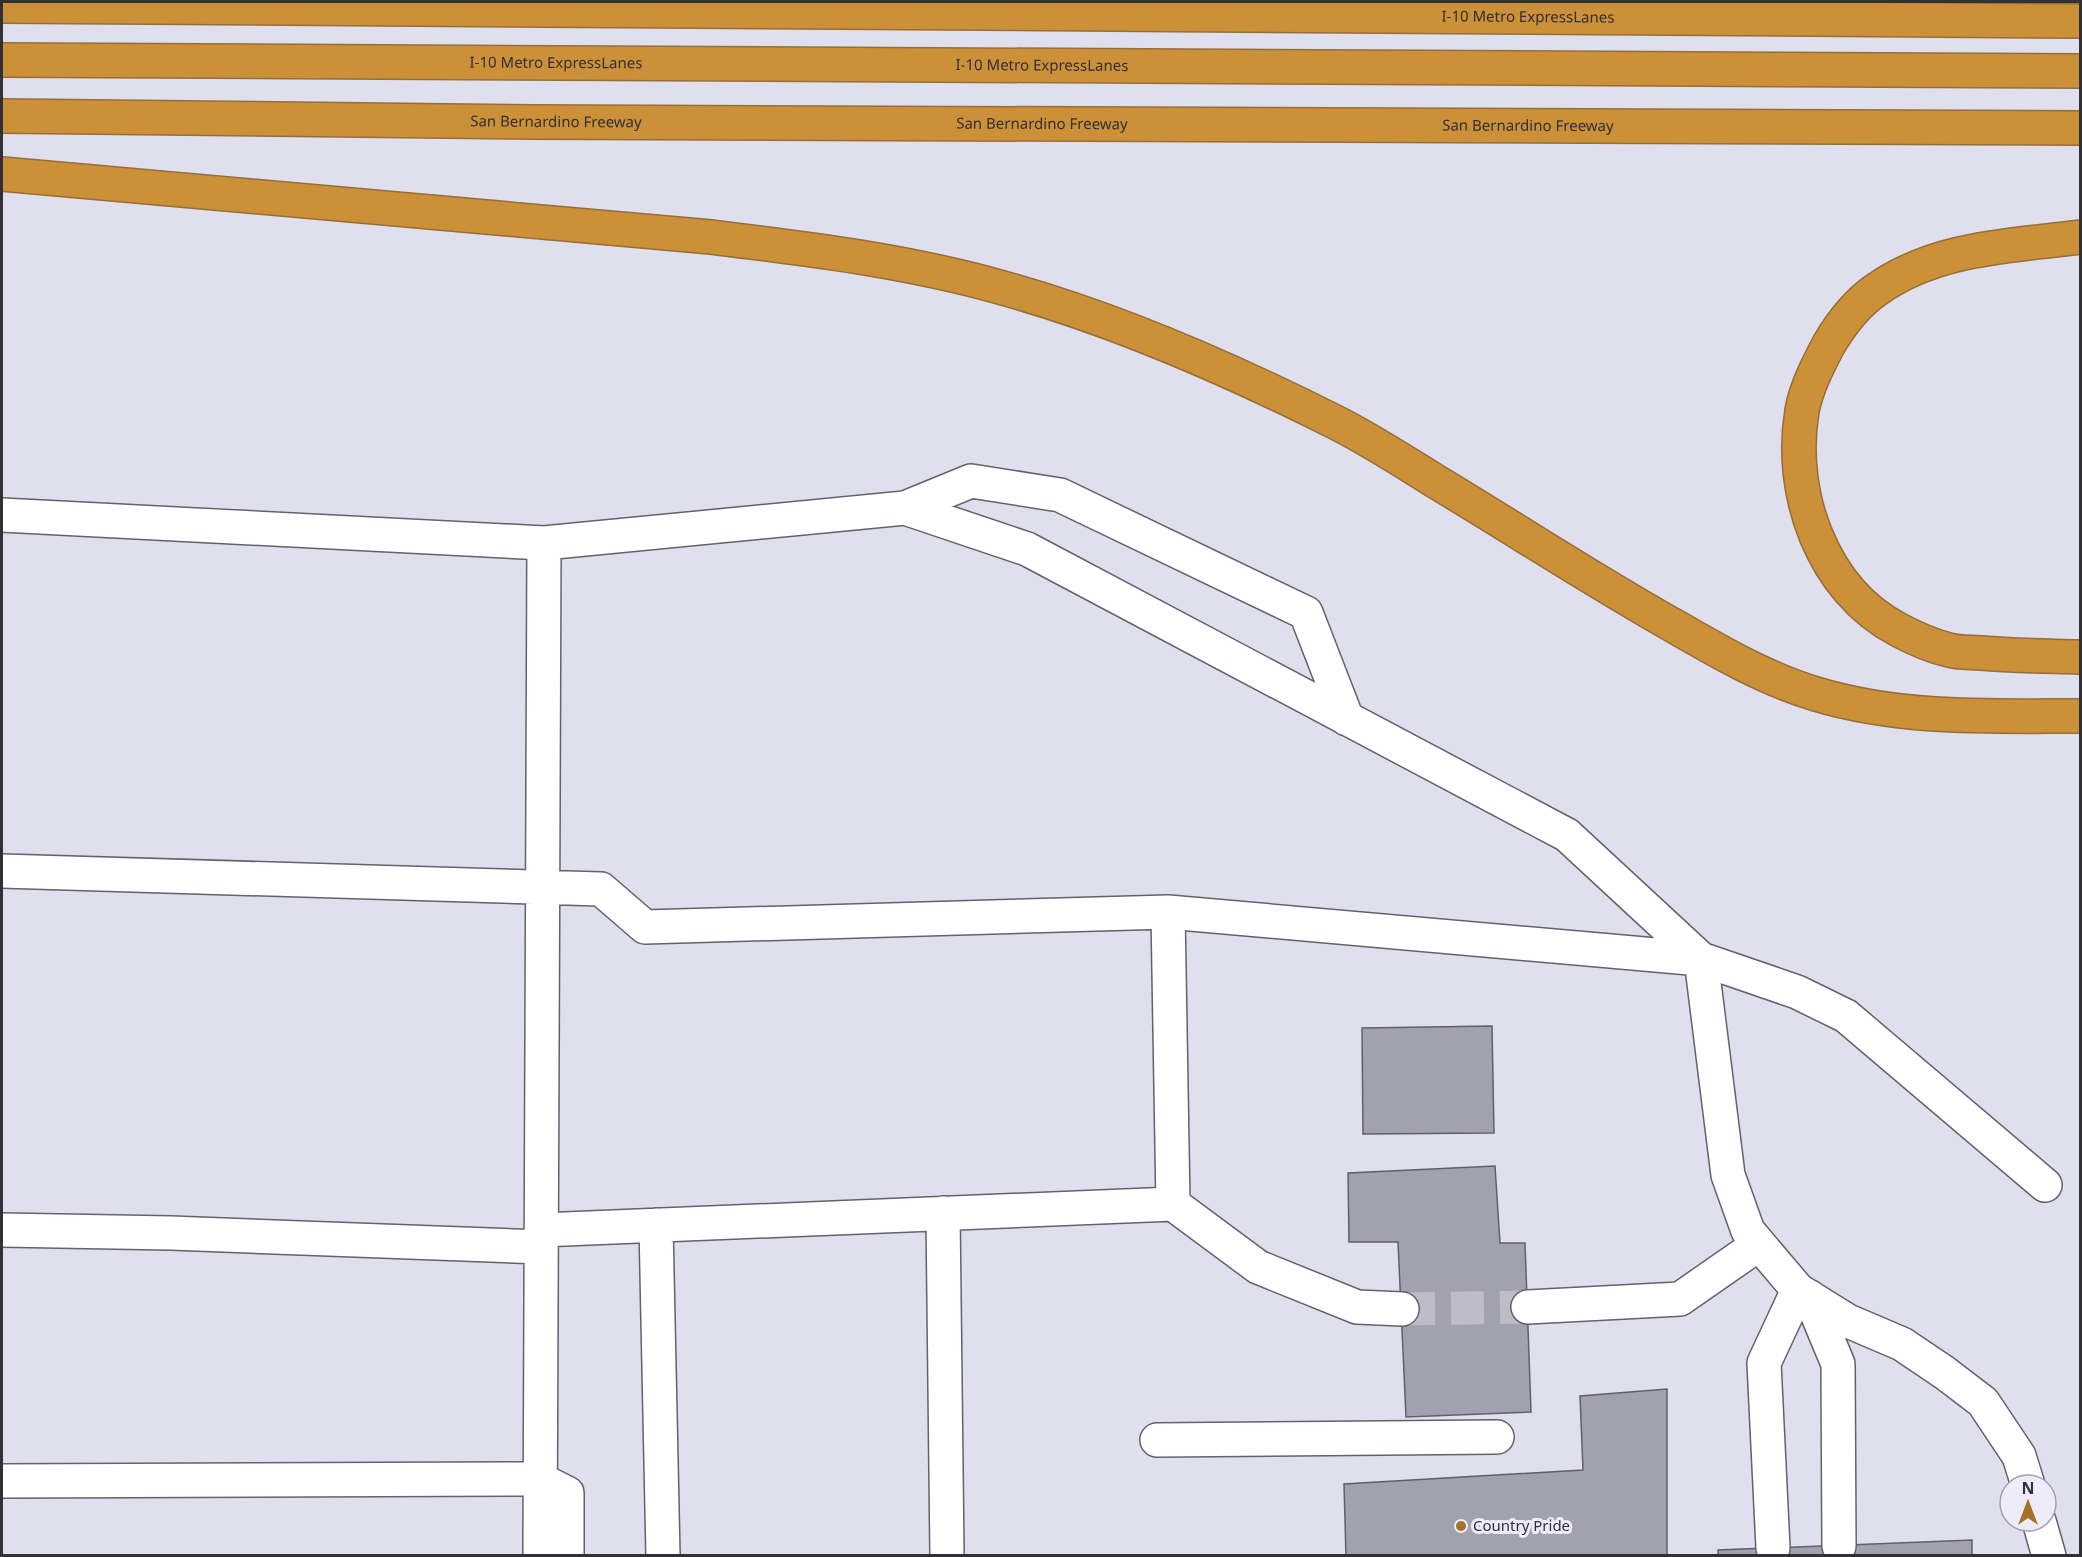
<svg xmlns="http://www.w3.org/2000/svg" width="2082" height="1557" viewBox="0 0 2082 1557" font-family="'Noto Sans',sans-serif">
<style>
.building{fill:#a2a1ae;stroke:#605f6b;stroke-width:1.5}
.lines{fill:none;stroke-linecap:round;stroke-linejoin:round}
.minor-tunnel{stroke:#bdbcc8;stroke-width:33;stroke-dasharray:33 16;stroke-linecap:butt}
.minor-casing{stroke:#62616d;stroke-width:36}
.highway-casing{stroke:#956e38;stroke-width:36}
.minor{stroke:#fff;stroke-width:33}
.highway{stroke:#cc9039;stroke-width:33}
.poi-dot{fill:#a47228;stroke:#eeecfb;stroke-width:2}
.labels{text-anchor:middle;stroke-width:6;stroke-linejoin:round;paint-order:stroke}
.street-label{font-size:15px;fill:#303035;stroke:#eeecfb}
.poi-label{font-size:15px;fill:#303035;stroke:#eeecfb;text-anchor:start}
</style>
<rect width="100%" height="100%" fill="#e0dfed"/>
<path class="building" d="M 1492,1026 L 1494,1133 L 1363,1134 L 1362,1028 Z
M 1495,1166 L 1500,1243 L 1525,1243 L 1531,1412 L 1406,1417 L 1398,1242 L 1349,1242 L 1348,1173 Z
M 1667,1389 L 1667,1556 L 1346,1556 L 1344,1484 L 1583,1470 L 1580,1396 Z
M 1972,1540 L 1972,1556 L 1718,1556 L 1718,1550 Z"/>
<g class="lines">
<path class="minor-tunnel" d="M 1402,1309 L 1528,1307"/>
<defs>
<path id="minor" d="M 905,508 L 971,481 L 1060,495 L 1306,613 L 1347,719
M 2,515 L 544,543 L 540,1556
M 544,543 L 905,508 L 1027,549 L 1567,835 L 1701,959 L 1728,1175 L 1748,1231 L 1798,1290 L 1848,1321 L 1902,1344 L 1945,1373 L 1983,1402 L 2019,1456 L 2028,1485
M 2,871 L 601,889 L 645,927 L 1168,912 L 1173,1204 L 541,1230
M 1168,912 L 1701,959 L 1797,992 L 1846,1016 L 2045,1185
M 1173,1204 L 1258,1267 L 1357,1307 L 1402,1309
M 943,1213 L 947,1556
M 656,1225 L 663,1556
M 2,1230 L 171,1233 L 540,1247
M 1810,1297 L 1838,1364 L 1839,1546
M 1528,1307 L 1680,1299 L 1759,1244
M 1157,1440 L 1497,1437
M 2,1481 L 539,1479 L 567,1493 L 567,1556
M 2039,1521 L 2049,1556
M 1773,1548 L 1764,1363 L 1798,1290"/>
<g id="highway">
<path id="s1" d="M 2,6 L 2080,21"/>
<path id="s2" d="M 2,60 L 2080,71"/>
<path id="s3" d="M 2,116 L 535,122 L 2080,128"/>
<path d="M 2,174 L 711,237 C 809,249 908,261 1003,288 C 1119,320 1232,370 1339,424 C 1372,441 1403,461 1435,481 C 1515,529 1594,581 1676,627 C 1721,653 1766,679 1816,694 C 1902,720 1991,716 2080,716"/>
<path d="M 2080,237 C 2011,246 1936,247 1876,290 C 1857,303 1841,324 1829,344 C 1818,365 1806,388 1802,411 C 1788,493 1822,590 1899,630 C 1914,638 1932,646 1949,650 C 1959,653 1970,652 1981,653 C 2014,656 2047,656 2080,657"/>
</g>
</defs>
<use href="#minor" class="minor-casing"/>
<use href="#highway" class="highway-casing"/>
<use href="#minor" class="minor"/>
<use href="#highway" class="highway"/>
</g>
<circle class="poi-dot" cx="1461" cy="1526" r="6"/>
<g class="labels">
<g class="street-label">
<text dy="5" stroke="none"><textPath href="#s1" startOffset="1526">I-10 Metro ExpressLanes</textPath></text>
<text dy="5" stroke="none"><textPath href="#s2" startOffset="554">I-10 Metro ExpressLanes</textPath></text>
<text dy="5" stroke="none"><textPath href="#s2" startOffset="1040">I-10 Metro ExpressLanes</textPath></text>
<text dy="5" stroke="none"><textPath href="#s3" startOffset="554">San Bernardino Freeway</textPath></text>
<text dy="5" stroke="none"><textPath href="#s3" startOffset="1040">San Bernardino Freeway</textPath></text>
<text dy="5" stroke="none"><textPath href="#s3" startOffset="1526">San Bernardino Freeway</textPath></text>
</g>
<g class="poi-label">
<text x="1473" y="1531">Country Pride</text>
</g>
</g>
<rect width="2082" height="1557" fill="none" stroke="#303035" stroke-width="6"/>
<g transform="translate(2028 1503)"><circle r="28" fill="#eeecfb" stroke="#a2a1ac" stroke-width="1.5"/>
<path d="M0-4.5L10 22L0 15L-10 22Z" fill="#a47228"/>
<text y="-9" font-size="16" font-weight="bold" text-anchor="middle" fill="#303035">N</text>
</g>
</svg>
